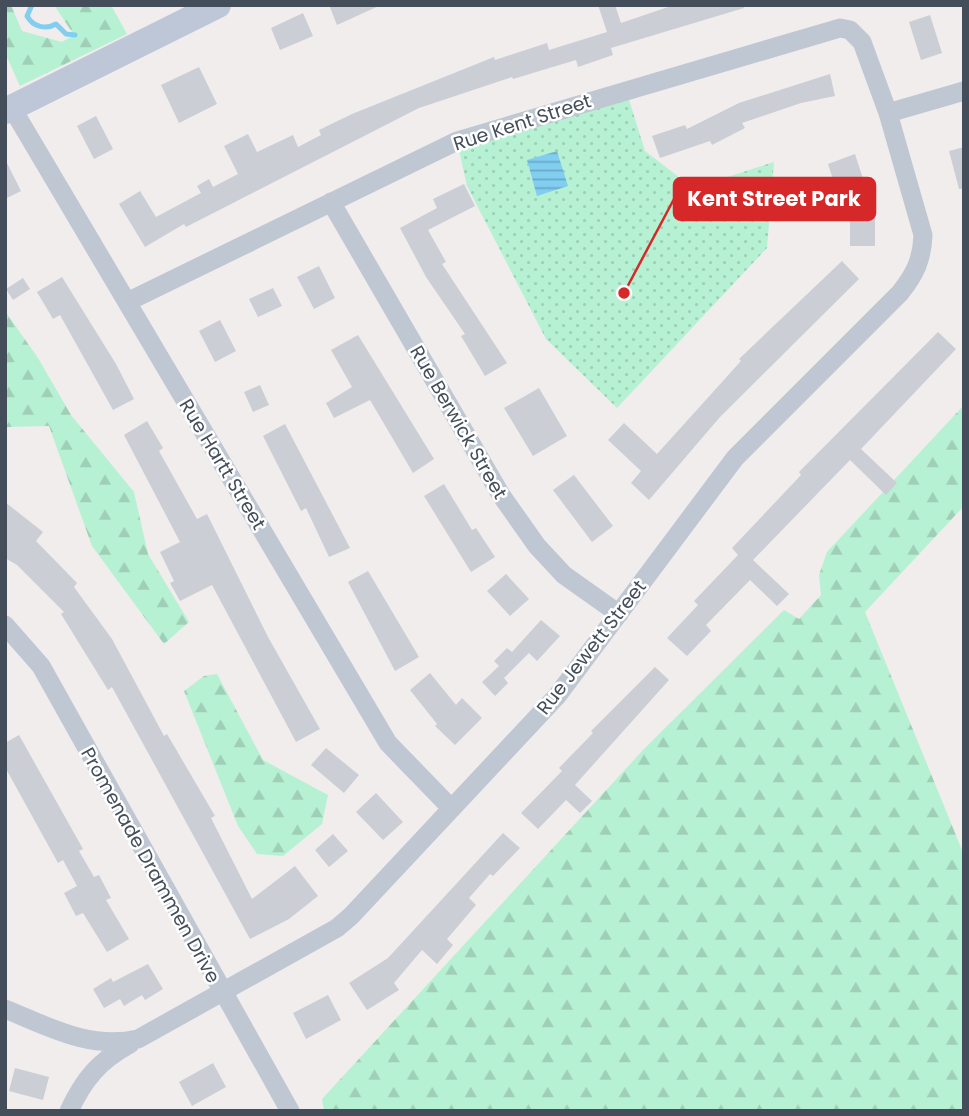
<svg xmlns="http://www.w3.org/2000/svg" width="969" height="1116" viewBox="0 0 969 1116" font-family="Poppins,sans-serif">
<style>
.grass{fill:url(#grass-dots)}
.forest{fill:url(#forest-firs)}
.water{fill:url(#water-rules)}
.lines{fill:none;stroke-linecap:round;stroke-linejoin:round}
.stream{stroke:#81cef1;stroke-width:5}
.building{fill:#cbced5}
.street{stroke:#bfc7d3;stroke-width:19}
.secondary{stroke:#bec7d7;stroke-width:26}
.labels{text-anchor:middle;stroke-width:5;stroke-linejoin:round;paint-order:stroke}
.street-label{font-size:19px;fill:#444e5b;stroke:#fff}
.leader{fill:none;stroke:#d62828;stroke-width:2.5}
.callout-dot{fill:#d62828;stroke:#fff;stroke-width:2.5}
.callout{fill:#d62828;stroke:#d62828;stroke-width:2.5}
.callout-label{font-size:21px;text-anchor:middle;font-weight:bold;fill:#fff}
</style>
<defs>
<pattern id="grass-dots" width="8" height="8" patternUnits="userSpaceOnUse" patternTransform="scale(1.75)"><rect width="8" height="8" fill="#b7f1d3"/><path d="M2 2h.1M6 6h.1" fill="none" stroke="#9fd0b7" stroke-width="1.8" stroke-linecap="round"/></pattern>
<pattern id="forest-firs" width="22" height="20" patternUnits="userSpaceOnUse" patternTransform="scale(1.75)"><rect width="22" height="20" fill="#b7f1d3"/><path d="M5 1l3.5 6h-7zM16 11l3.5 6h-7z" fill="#9fd0b7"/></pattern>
<pattern id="water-rules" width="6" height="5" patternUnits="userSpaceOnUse" patternTransform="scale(1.75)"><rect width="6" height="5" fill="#81cef1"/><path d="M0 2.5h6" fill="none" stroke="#6ba9c6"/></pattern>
</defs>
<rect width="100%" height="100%" fill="#f0edec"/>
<path class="grass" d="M 626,90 L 645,151 L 693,188 L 774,162 L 767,248 L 617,408 L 546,339 L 467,186 L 457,141 Z"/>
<path class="forest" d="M 5,5 L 11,5 L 22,31 L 62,42 L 74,35 L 54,5 L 111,5 L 127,34 L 20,86 L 5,53 Z
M 5,311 L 38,358 L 71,415 L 134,492 L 148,554 L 189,622 L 164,644 L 92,546 L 49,426 L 7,427 Z
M 964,405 L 964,506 L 865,612 L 964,855 L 964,1111 L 324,1111 L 322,1099 L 644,749 L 784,610 L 799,619 L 821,595 L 819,575 L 827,552 Z
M 217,674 L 263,760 L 328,795 L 322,824 L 283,856 L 257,854 L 238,826 L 184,691 L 204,676 Z"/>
<path class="water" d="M 557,151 L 568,186 L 537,196 L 527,160 Z"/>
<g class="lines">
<path class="stream" d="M 32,5 L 27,16 C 33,27 46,30 56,24 L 66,34 L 75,35"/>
</g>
<path class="building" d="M 329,5 L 381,5 L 337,25 Z
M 598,5 L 615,5 L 621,23 L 674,5 L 744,5 L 744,8 L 611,48 L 613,55 L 578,67 L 576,60 L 513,79 L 512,77 L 419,108 L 186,227 L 184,224 L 145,247 L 119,204 L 140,191 L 156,217 L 201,193 L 197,186 L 209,179 L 213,187 L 238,174 L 224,146 L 248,134 L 257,152 L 293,135 L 298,147 L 321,135 L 319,130 L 352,114 L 494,57 L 495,60 L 547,43 L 549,50 L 607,32 Z
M 303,13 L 313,36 L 280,50 L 271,28 Z
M 930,15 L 942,53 L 921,60 L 909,22 Z
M 199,67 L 217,104 L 179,123 L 161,85 Z
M 830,74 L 835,96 L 801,103 L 742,123 L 745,128 L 712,145 L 710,141 L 660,158 L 652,136 L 685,125 L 687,129 L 739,103 Z
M 96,116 L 113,149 L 94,159 L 77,126 Z
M 964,147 L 964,189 L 959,189 L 949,151 Z
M 855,154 L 866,188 L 839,198 L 828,164 Z
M 5,159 L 21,191 L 5,199 Z
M 464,184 L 475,206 L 428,230 L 446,262 L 442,264 L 507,363 L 485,376 L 461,336 L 465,334 L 426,277 L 400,228 L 437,208 L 433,199 Z
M 850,215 L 875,216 L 875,246 L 850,246 Z
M 842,261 L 859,279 L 720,417 L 649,500 L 631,483 L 641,471 L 608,440 L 624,423 L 657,454 L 741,361 L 739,359 Z
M 319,266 L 335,298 L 314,309 L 297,277 Z
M 62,277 L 116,364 L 134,399 L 113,410 L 60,315 L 53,319 L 37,292 Z
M 23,278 L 30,289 L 13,300 L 6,289 Z
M 273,288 L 282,306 L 258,317 L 249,299 Z
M 220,320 L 236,351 L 215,362 L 199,331 Z
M 938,332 L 956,349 L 861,449 L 897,483 L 886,495 L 850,460 L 753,560 L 789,594 L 777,606 L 750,580 L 706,625 L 711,631 L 687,656 L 667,638 L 698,605 L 694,601 L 738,555 L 732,548 L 801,475 L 799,472 Z
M 358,335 L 434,459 L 413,473 L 370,400 L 334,418 L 326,403 L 352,387 L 331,350 Z
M 260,385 L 269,405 L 253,412 L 244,392 Z
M 539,388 L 567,436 L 533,456 L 504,408 Z
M 147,421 L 163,448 L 159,451 L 197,519 L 207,514 L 268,637 L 320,729 L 296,742 L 212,585 L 180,601 L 170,583 L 174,581 L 160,552 L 180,542 L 124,435 Z
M 285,424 L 350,548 L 329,557 L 306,508 L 301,511 L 263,436 Z
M 574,475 L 613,526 L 592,542 L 553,490 Z
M 444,484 L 472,530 L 476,528 L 495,557 L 471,572 L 424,496 Z
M 5,502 L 43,532 L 36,541 L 77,583 L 74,587 L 112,639 L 164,736 L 167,734 L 215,816 L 211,818 L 252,899 L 295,866 L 318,896 L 289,919 L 250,939 L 112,687 L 108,690 L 61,614 L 64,612 L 17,565 L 5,558 Z
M 368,571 L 419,657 L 395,671 L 348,582 Z
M 506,574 L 529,599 L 510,616 L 487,591 Z
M 541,620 L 560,636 L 537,661 L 529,653 L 504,678 L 508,683 L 495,696 L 482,682 L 499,666 L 494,661 L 507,648 L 512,652 Z
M 655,667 L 669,680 L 575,785 L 592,801 L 580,813 L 566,800 L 538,829 L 521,813 L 562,771 L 559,768 L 593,733 L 591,731 Z
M 430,673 L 456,705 L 462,698 L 482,718 L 455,745 L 435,726 L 437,724 L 410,690 Z
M 19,735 L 83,849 L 79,851 L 94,877 L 99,875 L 111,898 L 106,900 L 129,939 L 107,952 L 83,913 L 76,916 L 64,893 L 77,886 L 63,860 L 58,863 L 5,767 L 5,743 Z
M 326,748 L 359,775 L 344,793 L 311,765 Z
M 376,793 L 403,822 L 383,840 L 356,812 Z
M 503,833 L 520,848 L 493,876 L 490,874 L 469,898 L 476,905 L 447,939 L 453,945 L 437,964 L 422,950 L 394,983 L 399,990 L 367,1010 L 349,983 L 388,958 Z
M 333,834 L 348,851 L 329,867 L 315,850 Z
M 148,964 L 163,989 L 145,1000 L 142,995 L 124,1006 L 120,999 L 104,1008 L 93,989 L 111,978 L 113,982 Z
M 328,995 L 341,1020 L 306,1039 L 293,1013 Z
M 213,1063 L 226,1087 L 192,1106 L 179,1082 Z
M 15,1068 L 49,1077 L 43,1100 L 9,1091 Z"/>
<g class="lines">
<path class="street" d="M 12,108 L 388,743 L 450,807
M 888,113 L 964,91
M 331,202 L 501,495 L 537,546 L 564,575 L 619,614
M 5,625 L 41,666 L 290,1111
M 5,1009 C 49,1027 90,1050 138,1039 L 337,928 L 351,916 L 557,696 L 735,458 L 900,293 C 915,274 922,260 923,235 L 888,113 L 862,42 L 850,30 L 840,28 L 457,141 L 127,302
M 69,1111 C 84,1079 99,1061 130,1044"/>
<path class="secondary" d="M 5,111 L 218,5"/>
</g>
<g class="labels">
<g class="street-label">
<text transform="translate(522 122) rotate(-18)" y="7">Rue Kent Street</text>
<text transform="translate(459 422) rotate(60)" y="7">Rue Berwick Street</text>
<text transform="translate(223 464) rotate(59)" y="7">Rue Hartt Street</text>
<text transform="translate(591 647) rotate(-52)" y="7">Rue Jewett Street</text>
<text transform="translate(151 865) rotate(61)" y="7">Promenade Drammen Drive</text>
</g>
</g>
<path class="leader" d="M624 293L674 199"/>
<circle class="callout-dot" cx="624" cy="293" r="7"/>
<rect class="callout" x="674" y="178" width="201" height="42" rx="7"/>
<g class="callout-label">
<text x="774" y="206">Kent Street Park</text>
</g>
<rect width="969" height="1116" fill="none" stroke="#444e5b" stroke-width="14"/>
</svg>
